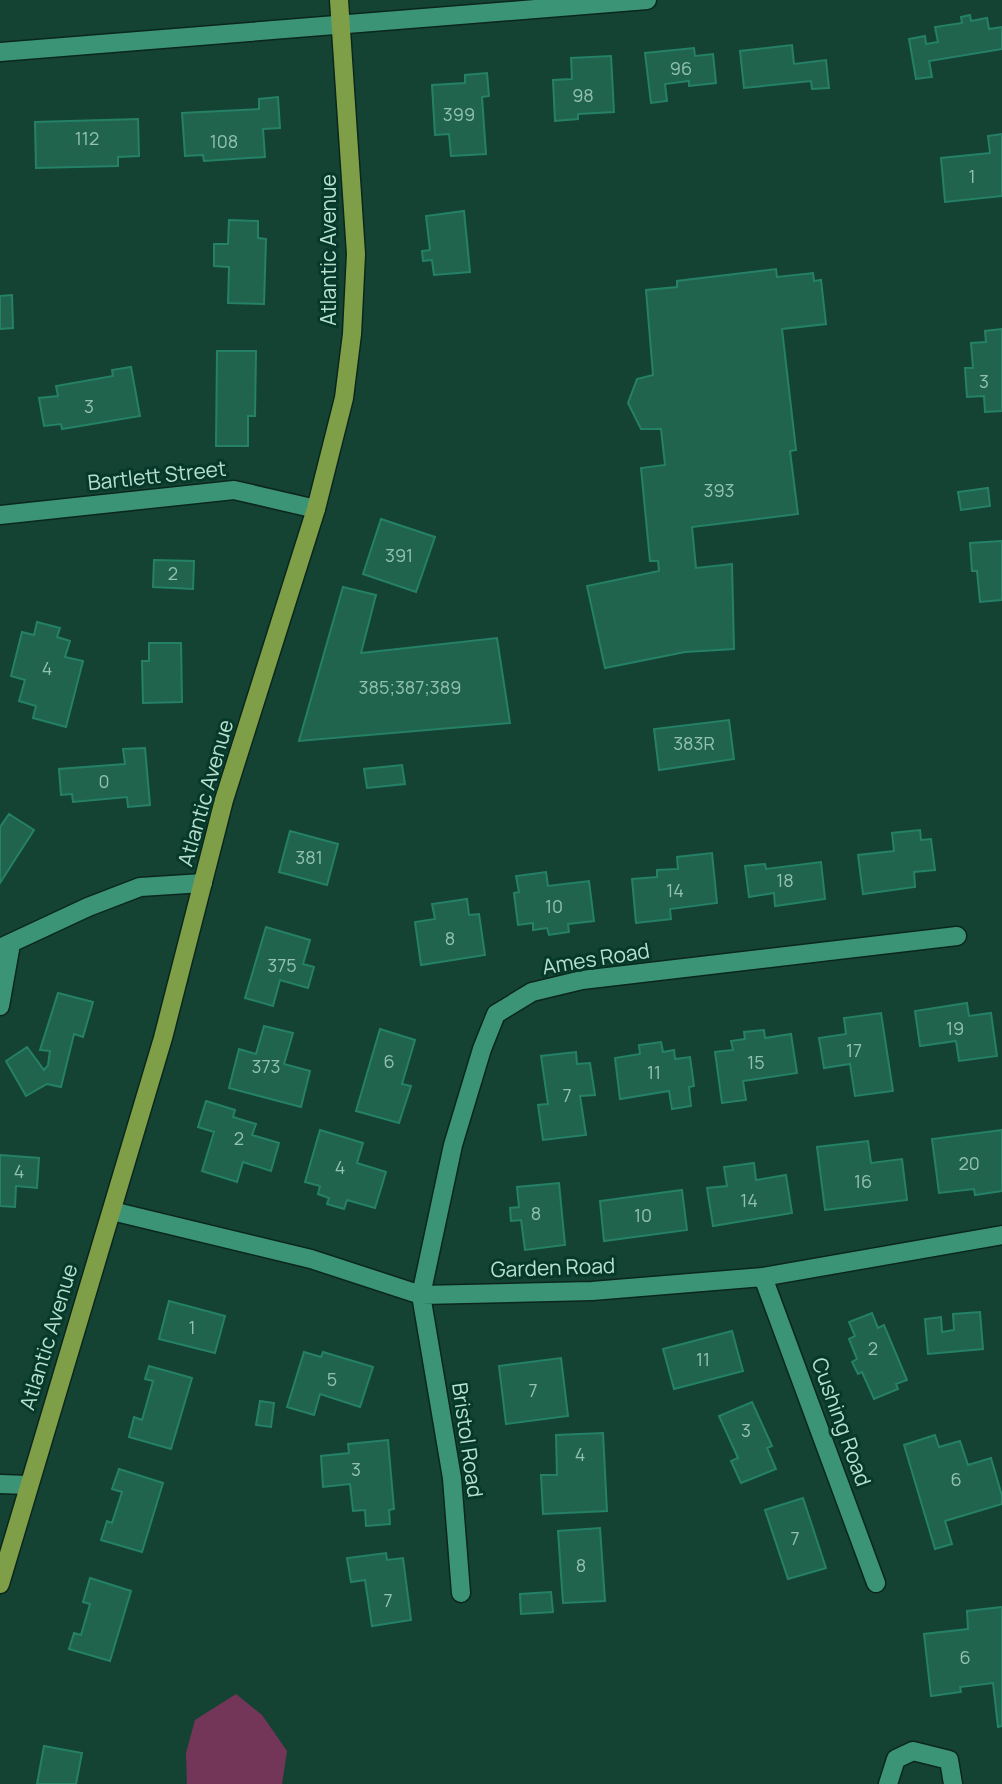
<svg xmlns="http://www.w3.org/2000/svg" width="1002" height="1784" viewBox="0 0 1002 1784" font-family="Manrope,sans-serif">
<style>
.green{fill:#743658}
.building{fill:#20644e;stroke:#258165;stroke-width:2}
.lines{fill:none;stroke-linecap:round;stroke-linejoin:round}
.street-casing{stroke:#0b271d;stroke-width:21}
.primary-casing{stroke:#0b271d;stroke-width:21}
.street{stroke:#3c9476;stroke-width:18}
.primary{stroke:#7e9f48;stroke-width:18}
.labels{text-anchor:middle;stroke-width:6;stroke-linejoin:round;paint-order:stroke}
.number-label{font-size:18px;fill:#92c1af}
.street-label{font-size:21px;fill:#b8e0cf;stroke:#07392a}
</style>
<rect width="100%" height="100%" fill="#144334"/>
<path class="green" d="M 236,1694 L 262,1715 L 287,1751 L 282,1784 L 187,1784 L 186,1753 L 195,1720 Z"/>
<path class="building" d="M 970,15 L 971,21 L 987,18 L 989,29 L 1002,27 L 1002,49 L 929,61 L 932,77 L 916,79 L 909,39 L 925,36 L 926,44 L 938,42 L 935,27 L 962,23 L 961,17 Z
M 792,45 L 794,64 L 826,60 L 829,88 L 812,89 L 811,81 L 744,88 L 740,51 Z
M 694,48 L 695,56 L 713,54 L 716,83 L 689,86 L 689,81 L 665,84 L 667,101 L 651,103 L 645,53 Z
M 611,56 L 614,112 L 578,114 L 578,119 L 555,121 L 553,80 L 572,79 L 571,58 Z
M 487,73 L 489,96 L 482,97 L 486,154 L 451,156 L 449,134 L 435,135 L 432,85 L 465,83 L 465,75 Z
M 278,97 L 280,128 L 263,129 L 265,157 L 204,161 L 203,155 L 185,156 L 182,113 L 259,109 L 259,99 Z
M 138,119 L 139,156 L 118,157 L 118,166 L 36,168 L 35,122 Z
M 1002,134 L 1002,196 L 945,202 L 941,158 L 990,153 L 988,136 Z
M 464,211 L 470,272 L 434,275 L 432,260 L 423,261 L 422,251 L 430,250 L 426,216 Z
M 229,220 L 258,221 L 258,238 L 266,239 L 264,304 L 228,303 L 229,267 L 214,266 L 214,244 L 228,244 Z
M 776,269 L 777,277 L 813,273 L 814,281 L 821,280 L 826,324 L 782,329 L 796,450 L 790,451 L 798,514 L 692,527 L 696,568 L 732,564 L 734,649 L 685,652 L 605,668 L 587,586 L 659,571 L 658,561 L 650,561 L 641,468 L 665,465 L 661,429 L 641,429 L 628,403 L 637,379 L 653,375 L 646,290 L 677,287 L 677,281 Z
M 12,295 L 13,328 L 0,329 L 0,296 Z
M 1002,329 L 1002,411 L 985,412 L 984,396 L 967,397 L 965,368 L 973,368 L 971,343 L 986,342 L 985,331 Z
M 217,351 L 256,351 L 255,416 L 248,416 L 248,446 L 216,446 Z
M 131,367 L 140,416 L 62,429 L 61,424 L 44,426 L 39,398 L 58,396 L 56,386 L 113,376 L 112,370 Z
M 988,488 L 990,506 L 961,510 L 958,492 Z
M 381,519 L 435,537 L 416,592 L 363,574 Z
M 1002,541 L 1002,600 L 980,602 L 977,571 L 972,571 L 970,543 Z
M 154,560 L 194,561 L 193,589 L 153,587 Z
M 343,587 L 376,595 L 361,653 L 497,638 L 510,723 L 299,741 Z
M 37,622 L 60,628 L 57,637 L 70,641 L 65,657 L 83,661 L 66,727 L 33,718 L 36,706 L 19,701 L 25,680 L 11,676 L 22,632 L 34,635 Z
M 149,643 L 181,643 L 182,702 L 143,703 L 142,661 L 149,661 Z
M 729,720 L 734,759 L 659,770 L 654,729 Z
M 145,748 L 150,805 L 128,807 L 127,797 L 73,802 L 72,794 L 61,795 L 59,769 L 125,764 L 123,749 Z
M 402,765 L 405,784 L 367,788 L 364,769 Z
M 9,814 L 34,830 L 0,883 L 0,827 Z
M 920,830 L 921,840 L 931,839 L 935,870 L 914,872 L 915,887 L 863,894 L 858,855 L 894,851 L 892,833 Z
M 290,831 L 338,844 L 327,885 L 279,872 Z
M 712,853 L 717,903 L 670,909 L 671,919 L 636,923 L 632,879 L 657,877 L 657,870 L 678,869 L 677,857 Z
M 821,862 L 825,899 L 775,906 L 774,893 L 749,897 L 745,866 L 765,864 L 766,869 Z
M 546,872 L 548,886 L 589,881 L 594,921 L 568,924 L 569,932 L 549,935 L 547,928 L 533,930 L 533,923 L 518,925 L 514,893 L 519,892 L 516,876 Z
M 467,899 L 469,915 L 479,914 L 485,955 L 421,965 L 415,922 L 435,919 L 432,904 Z
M 266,927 L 310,940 L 303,964 L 314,967 L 308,988 L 280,980 L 273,1006 L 245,998 Z
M 58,993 L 93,1002 L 83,1037 L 74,1034 L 61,1087 L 47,1084 L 26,1096 L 6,1061 L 27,1047 L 44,1070 L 48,1065 L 50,1051 L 40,1050 Z
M 967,1003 L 969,1016 L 991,1013 L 997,1056 L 959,1061 L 956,1041 L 920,1046 L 915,1011 Z
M 881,1013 L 893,1091 L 855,1096 L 850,1064 L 824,1068 L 819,1038 L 846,1034 L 844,1018 Z
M 264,1026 L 293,1033 L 284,1064 L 310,1071 L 301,1107 L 229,1088 L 239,1049 L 256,1054 Z
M 380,1029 L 415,1040 L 402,1084 L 411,1086 L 399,1123 L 356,1111 Z
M 764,1030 L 765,1038 L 791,1034 L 797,1073 L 743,1081 L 746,1100 L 722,1103 L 715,1052 L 733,1050 L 731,1041 L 745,1039 L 744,1032 Z
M 661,1042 L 663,1052 L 674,1050 L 675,1059 L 690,1057 L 694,1086 L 689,1087 L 691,1106 L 672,1109 L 669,1091 L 620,1099 L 615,1058 L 640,1054 L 639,1045 Z
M 576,1052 L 577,1064 L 590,1063 L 595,1095 L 580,1096 L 586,1135 L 543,1140 L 538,1105 L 548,1104 L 541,1056 Z
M 206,1101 L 235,1110 L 233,1117 L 256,1124 L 252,1135 L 279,1143 L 271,1171 L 243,1162 L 237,1182 L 202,1171 L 214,1132 L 198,1127 Z
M 320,1130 L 363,1143 L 357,1163 L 386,1172 L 375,1208 L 347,1200 L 344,1209 L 327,1204 L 329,1198 L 318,1194 L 320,1186 L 305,1182 Z
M 1002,1130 L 1002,1191 L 975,1195 L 974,1189 L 939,1193 L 932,1139 Z
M 868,1141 L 871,1163 L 902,1159 L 907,1200 L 825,1210 L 817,1147 Z
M 0,1155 L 39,1158 L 37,1188 L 16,1186 L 15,1207 L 0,1206 Z
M 754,1163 L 756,1180 L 786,1175 L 792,1213 L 713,1226 L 707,1188 L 727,1186 L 724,1167 Z
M 559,1183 L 565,1245 L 525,1250 L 521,1220 L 511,1221 L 510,1208 L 519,1207 L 517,1187 Z
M 682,1190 L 687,1230 L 604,1241 L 600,1201 Z
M 169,1301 L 225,1316 L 215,1353 L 159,1339 Z
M 980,1312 L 983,1349 L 928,1354 L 925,1319 L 941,1317 L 942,1332 L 954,1330 L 953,1314 Z
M 872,1313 L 878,1328 L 884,1325 L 907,1380 L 896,1384 L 898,1389 L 874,1399 L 862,1372 L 858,1374 L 852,1362 L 857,1359 L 849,1339 L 855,1336 L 849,1322 Z
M 732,1331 L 743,1371 L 674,1389 L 663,1349 Z
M 304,1352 L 321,1357 L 323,1352 L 373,1367 L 360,1407 L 320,1394 L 314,1415 L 287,1407 Z
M 561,1358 L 568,1416 L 506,1424 L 499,1366 Z
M 149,1366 L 192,1378 L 171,1449 L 129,1437 L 134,1417 L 142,1420 L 153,1381 L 145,1379 Z
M 260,1401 L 274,1403 L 271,1427 L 256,1425 Z
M 752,1402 L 772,1446 L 767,1448 L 776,1469 L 741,1483 L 731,1461 L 738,1458 L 719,1416 Z
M 603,1433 L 607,1511 L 543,1514 L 541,1475 L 557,1475 L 556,1435 Z
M 935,1435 L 939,1447 L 960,1441 L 968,1465 L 991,1458 L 1002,1496 L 1002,1504 L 945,1521 L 952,1544 L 935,1549 L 904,1445 Z
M 388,1440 L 394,1509 L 389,1510 L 390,1524 L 366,1526 L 365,1510 L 353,1511 L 350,1484 L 323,1487 L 321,1456 L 349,1453 L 348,1444 Z
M 119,1469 L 163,1483 L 142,1552 L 101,1540 L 107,1521 L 112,1523 L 122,1492 L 112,1489 Z
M 803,1498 L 826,1568 L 788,1579 L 765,1510 Z
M 600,1528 L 605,1601 L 563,1603 L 558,1531 Z
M 386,1553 L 387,1560 L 403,1558 L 411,1620 L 372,1626 L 365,1580 L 351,1582 L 347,1558 Z
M 90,1578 L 131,1591 L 110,1661 L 69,1649 L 74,1633 L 81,1635 L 90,1604 L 83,1602 Z
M 551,1592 L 553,1612 L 521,1614 L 520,1594 Z
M 1002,1607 L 1002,1726 L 998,1727 L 993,1683 L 960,1687 L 961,1692 L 931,1696 L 924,1634 L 968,1629 L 967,1611 Z
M 44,1746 L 82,1753 L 76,1784 L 37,1784 Z"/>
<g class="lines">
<defs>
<path id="street" d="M 0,52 L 647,0
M 0,515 L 234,490 L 316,509
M 0,948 L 88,907 L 140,887 L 203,883
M 0,1006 L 11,944
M 112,1211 L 311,1259 L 421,1295 L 592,1291 L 763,1277 L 1002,1235
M 763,1277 L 876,1583
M 0,1484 L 28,1485
M 461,1593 L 452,1478 L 421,1295 L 453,1145 L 482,1049 L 496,1014 L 532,992 L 582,980 L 957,936
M 888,1784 L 896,1759 L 913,1751 L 949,1760 L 953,1784"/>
<path id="primary" d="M 0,1584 L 163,1038 L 224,800 L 316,509 L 344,398 L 352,334 L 356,254 L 339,0"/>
</defs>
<use href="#street" class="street-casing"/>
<use href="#primary" class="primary-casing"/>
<use href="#street" class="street"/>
<use href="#primary" class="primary"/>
</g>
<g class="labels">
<g class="number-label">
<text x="681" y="75">96</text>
<text x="583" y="102">98</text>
<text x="459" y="121">399</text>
<text x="87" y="145">112</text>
<text x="224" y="148">108</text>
<text x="972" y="183">1</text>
<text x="984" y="388">3</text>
<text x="89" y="413">3</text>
<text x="719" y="497">393</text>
<text x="399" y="562">391</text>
<text x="173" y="580">2</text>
<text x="47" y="675">4</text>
<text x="410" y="694">385;387;389</text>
<text x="694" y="750">383R</text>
<text x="104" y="788">0</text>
<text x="309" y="864">381</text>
<text x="785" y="887">18</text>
<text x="675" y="897">14</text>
<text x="554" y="913">10</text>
<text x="450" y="945">8</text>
<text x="282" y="972">375</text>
<text x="955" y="1035">19</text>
<text x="854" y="1057">17</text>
<text x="389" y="1068">6</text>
<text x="756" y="1069">15</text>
<text x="266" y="1073">373</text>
<text x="654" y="1079">11</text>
<text x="567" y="1102">7</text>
<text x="239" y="1145">2</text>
<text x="969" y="1170">20</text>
<text x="340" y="1174">4</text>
<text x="19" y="1178">4</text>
<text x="863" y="1188">16</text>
<text x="749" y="1207">14</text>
<text x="536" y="1220">8</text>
<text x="643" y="1222">10</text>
<text x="192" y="1334">1</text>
<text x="873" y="1355">2</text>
<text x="703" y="1366">11</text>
<text x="332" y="1386">5</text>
<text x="533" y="1397">7</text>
<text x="746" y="1437">3</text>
<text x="580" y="1461">4</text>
<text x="356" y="1476">3</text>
<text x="956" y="1486">6</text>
<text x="795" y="1545">7</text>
<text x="581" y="1572">8</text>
<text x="388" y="1607">7</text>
<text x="965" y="1664">6</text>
</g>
<g class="street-label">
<text transform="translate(329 250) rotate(-90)" y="7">Atlantic Avenue</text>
<text transform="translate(157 476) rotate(-6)" y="7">Bartlett Street</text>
<text transform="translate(206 793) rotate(-74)" y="7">Atlantic Avenue</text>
<text transform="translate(596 959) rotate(-9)" y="7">Ames Road</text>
<text transform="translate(553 1268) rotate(-2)" y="7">Garden Road</text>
<text transform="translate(49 1337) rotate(-73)" y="7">Atlantic Avenue</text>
<text transform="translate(841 1422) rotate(70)" y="7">Cushing Road</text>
<text transform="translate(467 1440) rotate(82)" y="7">Bristol Road</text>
</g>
</g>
</svg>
